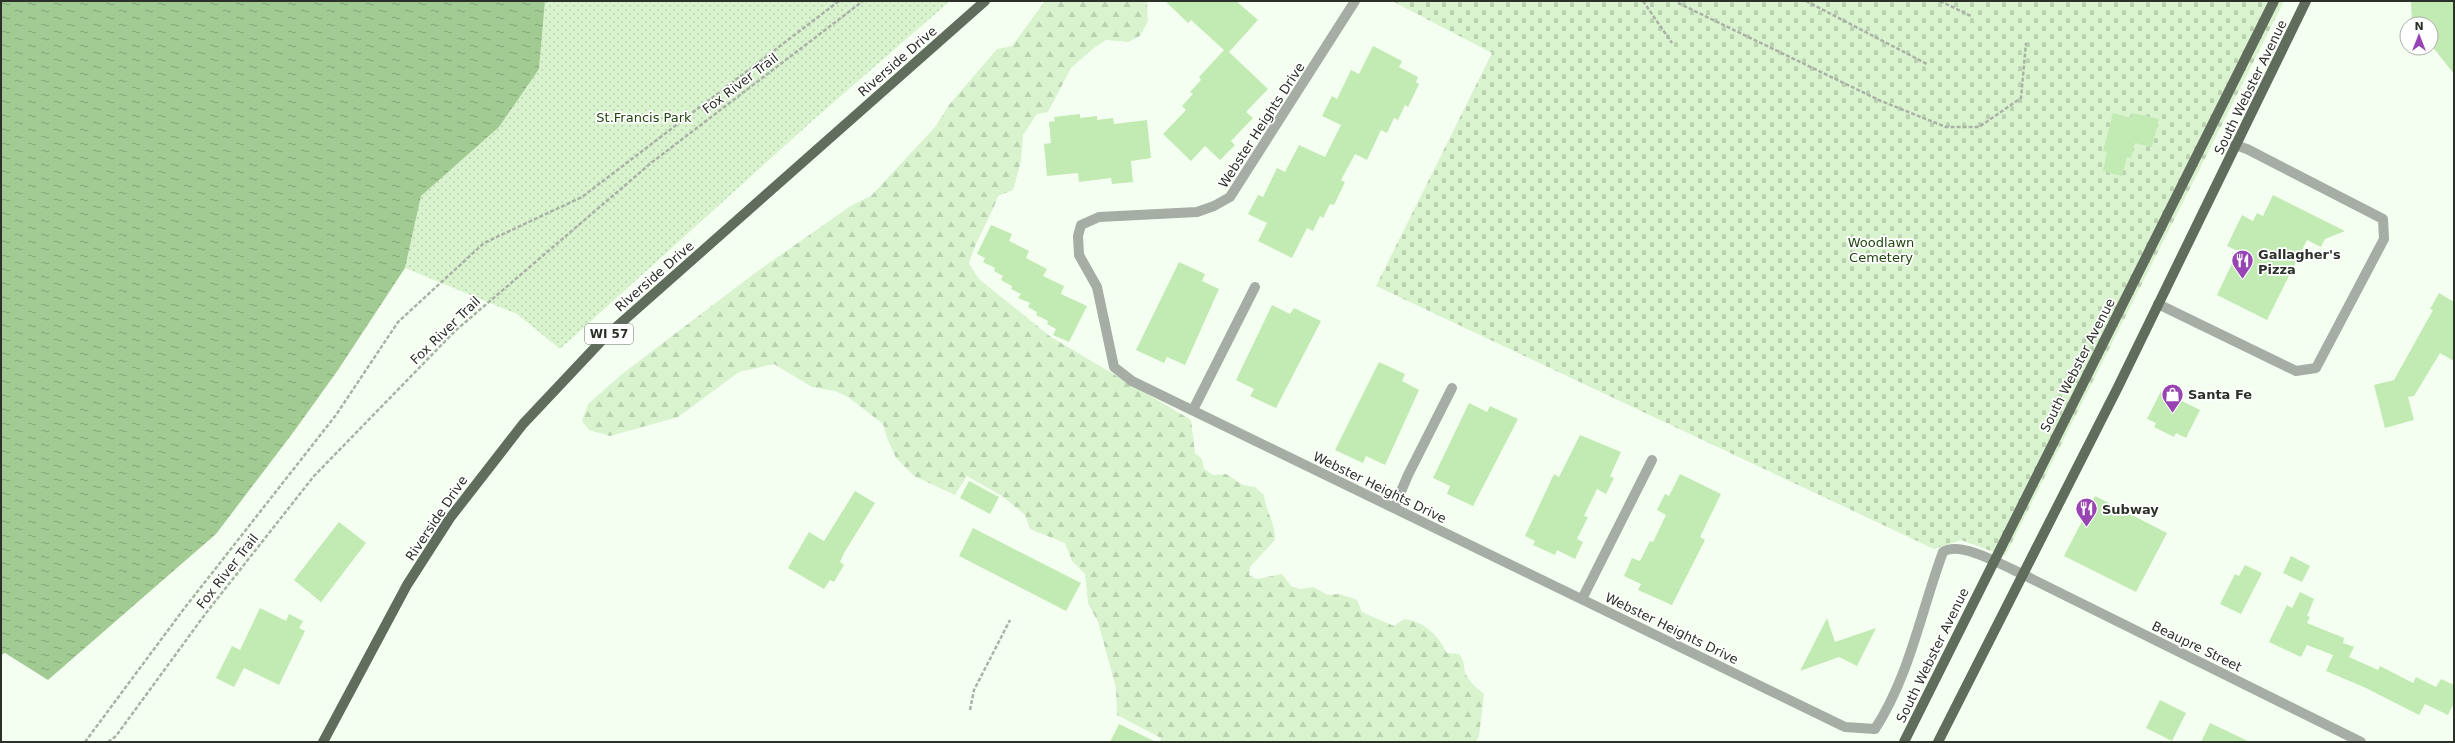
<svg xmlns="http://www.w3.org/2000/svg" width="2455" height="743" viewBox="0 0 2455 743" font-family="'DejaVu Sans',sans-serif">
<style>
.grass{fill:url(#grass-dots)}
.forest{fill:url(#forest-firs)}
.cemetery{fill:url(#cemetery-stones)}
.water{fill:url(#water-ripples)}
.building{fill:#c1ebb2}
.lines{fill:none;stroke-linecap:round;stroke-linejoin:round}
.path{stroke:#aab2a6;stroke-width:2.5;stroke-dasharray:4 2;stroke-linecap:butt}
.minor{stroke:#a6ada4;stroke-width:10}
.major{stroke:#606d5c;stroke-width:10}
.labels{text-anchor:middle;stroke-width:3.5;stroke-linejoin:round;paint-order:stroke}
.shield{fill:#fff;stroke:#6b6f68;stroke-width:1}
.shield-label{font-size:12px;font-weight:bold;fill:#2b3128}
.street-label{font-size:13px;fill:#2b3128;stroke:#fff}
.park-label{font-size:13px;fill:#20460e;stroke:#fff}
.poi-label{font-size:13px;font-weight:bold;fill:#2b3128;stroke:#fff;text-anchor:start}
</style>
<defs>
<pattern id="grass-dots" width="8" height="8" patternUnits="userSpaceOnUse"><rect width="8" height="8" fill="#d9f3cf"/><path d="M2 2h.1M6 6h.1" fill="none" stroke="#bad1b2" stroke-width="1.8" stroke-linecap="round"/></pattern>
<pattern id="forest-firs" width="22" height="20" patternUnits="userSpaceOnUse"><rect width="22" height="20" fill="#d9f3cf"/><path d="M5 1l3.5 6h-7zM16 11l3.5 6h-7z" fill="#bad1b2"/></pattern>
<pattern id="cemetery-stones" width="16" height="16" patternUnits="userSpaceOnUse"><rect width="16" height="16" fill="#d9f3cf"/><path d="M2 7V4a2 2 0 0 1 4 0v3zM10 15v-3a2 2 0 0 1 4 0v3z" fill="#bad1b2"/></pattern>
<pattern id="water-ripples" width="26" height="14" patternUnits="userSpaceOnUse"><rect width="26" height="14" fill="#a2cb93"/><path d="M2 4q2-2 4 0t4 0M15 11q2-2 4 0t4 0" fill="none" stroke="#84a578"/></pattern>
</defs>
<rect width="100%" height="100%" fill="#f5fff1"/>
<path class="grass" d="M 545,1 L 950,1 L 811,122 L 560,349 L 517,314 L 405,268 L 421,196 L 499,127 L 539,69 Z"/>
<path class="forest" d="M 1045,1 L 1147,1 L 1148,21 L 1140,36 L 1128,42 L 1106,40 L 1094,48 L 1071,68 L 1048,112 L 1037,114 L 1023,135 L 1021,161 L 1013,190 L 998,196 C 990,220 975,240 969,264 L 979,279 L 1051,337 L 1191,420 L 1195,453 L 1202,459 L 1204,469 L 1213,475 L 1226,474 L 1243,485 L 1255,487 L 1264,495 C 1266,513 1275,521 1275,540 L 1250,567 L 1249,575 L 1257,579 L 1282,574 L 1291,586 L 1300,589 L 1313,587 L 1328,595 L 1339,594 L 1357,600 L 1362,612 L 1394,626 L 1404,619 C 1425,622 1438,635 1447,653 L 1459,654 C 1465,663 1463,663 1465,672 C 1467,680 1478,689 1484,694 L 1479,736 L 1476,742 L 1160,742 L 1161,738 L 1117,715 L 1116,688 L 1098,622 L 1088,603 L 1085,574 L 1072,561 L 1065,543 L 1030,529 L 1025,515 L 1002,496 L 967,476 L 955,495 L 914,476 L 896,458 L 887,438 L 883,424 L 848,397 L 835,391 L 812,387 L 774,364 L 739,372 L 678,417 L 610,436 L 589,430 L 582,421 L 588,404 L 622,374 L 755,273 L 852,205 L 871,196 L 935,127 L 949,105 L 997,49 L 1012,46 Z"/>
<path class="cemetery" d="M 1392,1 L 2284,1 L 2005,556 L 1961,540 L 1934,549 L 1376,286 L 1492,53 Z"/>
<path class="water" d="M 1,1 L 545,1 L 539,69 L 499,127 L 421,196 L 405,268 L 338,370 L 295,430 L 216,534 L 48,680 L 5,653 L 1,655 Z"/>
<path class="building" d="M 1165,1 L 1236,1 L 1258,20 L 1229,52 L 1268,89 L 1246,112 L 1253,118 L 1231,141 L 1235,145 L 1220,160 L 1205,146 L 1191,161 L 1163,134 L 1186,110 L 1182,106 L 1193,94 L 1190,92 L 1201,80 L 1199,77 L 1224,50 L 1191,20 L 1188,23 Z
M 2411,1 L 2454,1 L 2454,74 L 2431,45 L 2431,24 L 2412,24 Z
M 1373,46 L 1402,61 L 1399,67 L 1418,77 L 1416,82 L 1419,84 L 1408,107 L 1405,105 L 1398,120 L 1394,118 L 1387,133 L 1381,130 L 1367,160 L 1355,154 L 1341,180 L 1345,182 L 1334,205 L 1330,204 L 1323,218 L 1320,216 L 1313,231 L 1307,228 L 1292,258 L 1258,241 L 1267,223 L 1248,214 L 1258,195 L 1263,197 L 1277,168 L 1285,172 L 1299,145 L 1325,157 L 1341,125 L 1322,116 L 1332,96 L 1337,99 L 1351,70 L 1359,74 Z
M 2113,113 L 2131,118 L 2132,113 L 2159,119 L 2152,147 L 2135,143 L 2131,158 L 2127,157 L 2122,176 L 2103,171 L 2107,152 L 2103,151 Z
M 1080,114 L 1080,118 L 1097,116 L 1097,120 L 1113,118 L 1114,124 L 1147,120 L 1151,158 L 1131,161 L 1133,182 L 1112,184 L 1111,178 L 1079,182 L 1078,173 L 1047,176 L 1044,144 L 1051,143 L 1049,122 L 1055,121 L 1054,117 Z
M 2273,195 L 2345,231 L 2325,239 L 2321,247 L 2307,240 L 2267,320 L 2217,295 L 2238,251 L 2227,246 L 2242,215 L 2253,221 L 2257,213 L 2263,216 Z
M 991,225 L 1012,234 L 1009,241 L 1029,251 L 1026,258 L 1047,269 L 1043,276 L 1064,286 L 1061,294 L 1087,306 L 1069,342 L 1053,335 L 1056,329 L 1047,324 L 1048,321 L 1036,315 L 1037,312 L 1028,307 L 1030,303 L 1018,298 L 1021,294 L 1011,289 L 1012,286 L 1001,280 L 1003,276 L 994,271 L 995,268 L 983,262 L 985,258 L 977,254 Z
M 1179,262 L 1205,274 L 1202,281 L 1219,289 L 1185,365 L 1167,357 L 1164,363 L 1136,350 Z
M 2439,293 L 2454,302 L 2454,361 L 2440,353 L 2414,396 L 2408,397 L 2414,420 L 2385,428 L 2374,385 L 2394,380 L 2433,310 L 2430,309 Z
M 1272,305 L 1290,314 L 1294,308 L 1321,321 L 1276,408 L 1250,396 L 1254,389 L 1236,380 Z
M 1379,362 L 1405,374 L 1402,381 L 1419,390 L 1385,465 L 1366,456 L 1363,463 L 1335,450 Z
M 2161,391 L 2200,410 L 2186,438 L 2176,433 L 2174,437 L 2154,427 L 2156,423 L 2147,419 Z
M 1469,403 L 1487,412 L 1490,406 L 1518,419 L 1473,506 L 1447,494 L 1450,486 L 1433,478 Z
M 1580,435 L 1621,452 L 1610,476 L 1614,478 L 1606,494 L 1597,489 L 1584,516 L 1588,517 L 1577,539 L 1583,542 L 1575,559 L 1557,550 L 1555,555 L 1533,545 L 1535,541 L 1525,536 L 1554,474 L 1559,477 Z
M 1680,474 L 1721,494 L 1700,537 L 1705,540 L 1672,605 L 1638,590 L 1641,584 L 1624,576 L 1632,558 L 1640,561 L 1650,541 L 1653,542 L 1666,515 L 1657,510 L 1665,494 L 1669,496 Z
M 969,481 L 999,497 L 990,514 L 960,498 Z
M 855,491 L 875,503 L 844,553 L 840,562 L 844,565 L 834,582 L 830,580 L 824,589 L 788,568 L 809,532 L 824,541 Z
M 2095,496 L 2167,533 L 2136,592 L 2064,556 Z
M 339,522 L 366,543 L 321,602 L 294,580 Z
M 973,528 L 1081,583 L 1066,611 L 959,556 Z
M 2291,556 L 2310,566 L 2302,582 L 2283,573 Z
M 2245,565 L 2262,573 L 2241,614 L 2220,604 L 2235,574 L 2239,576 Z
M 2300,592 L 2314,599 L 2307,616 L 2310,617 L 2307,623 L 2344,638 L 2343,643 L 2354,647 L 2349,657 L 2378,670 L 2380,666 L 2413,683 L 2416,677 L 2436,687 L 2441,679 L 2454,685 L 2454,703 L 2448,715 L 2425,704 L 2419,715 L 2366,688 L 2326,671 L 2333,655 L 2307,645 L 2301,657 L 2269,642 L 2287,605 L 2292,608 Z
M 260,608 L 286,621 L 289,614 L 303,621 L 299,628 L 305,631 L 279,685 L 244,668 L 234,687 L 216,678 L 232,646 L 240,650 Z
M 1827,618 L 1835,642 L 1876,628 L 1857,666 L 1839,657 L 1800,671 Z
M 2160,700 L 2186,713 L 2172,741 L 2146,728 Z
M 2210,723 L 2250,742 L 2201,742 Z
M 1119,724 L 1156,742 L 1110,742 Z"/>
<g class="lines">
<path class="path" d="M 1643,1 L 1672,43
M 1806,1 L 1927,64
M 1940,1 L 1971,16
M 1678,3 L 1881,101 L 1946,127 L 1979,127 L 2021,98 L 2026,43
M 970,710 L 974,690 L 1010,620
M 85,742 L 183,610 L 336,415 L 398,322 L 484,243 L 582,197 L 839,1
M 108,742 L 116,736 L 206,613 L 314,476 L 455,331 L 651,163 L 863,1"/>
<path class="minor" d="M 1355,1 L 1230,197 L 1214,206 L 1197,212 L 1099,217 L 1081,225 L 1078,236 L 1079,255 L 1097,287 L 1114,367 L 1132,381 L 1845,727 L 1875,729 C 1910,675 1921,611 1943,552 C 1960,540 2004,566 2022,574 L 2361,742
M 2158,304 L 2296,371 L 2316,368 L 2384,239 L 2383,219 L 2247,149 L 2235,145
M 1193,410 L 1255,287
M 1394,508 L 1408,475 L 1452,388
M 1582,599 L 1652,460"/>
<path class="major" d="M 323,742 L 407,585 L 450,518 L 523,424 L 605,337 L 985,1
M 1904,742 L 2274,1
M 1938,742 L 2118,387 L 2306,1"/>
</g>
<defs>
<symbol id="restaurant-pin" viewBox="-11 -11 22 30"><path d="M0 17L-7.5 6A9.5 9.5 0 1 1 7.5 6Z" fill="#9844b2" stroke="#fff"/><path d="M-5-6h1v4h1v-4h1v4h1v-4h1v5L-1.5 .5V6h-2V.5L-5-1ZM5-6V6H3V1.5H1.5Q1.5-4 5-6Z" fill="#fff"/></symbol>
<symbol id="shop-pin" viewBox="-11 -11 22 30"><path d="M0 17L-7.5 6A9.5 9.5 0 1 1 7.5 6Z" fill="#9844b2" stroke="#fff"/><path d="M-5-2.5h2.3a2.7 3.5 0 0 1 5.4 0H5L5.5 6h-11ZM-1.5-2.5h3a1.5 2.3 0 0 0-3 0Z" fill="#fff"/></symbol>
</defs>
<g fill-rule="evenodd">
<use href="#restaurant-pin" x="2230" y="248" width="25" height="34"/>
<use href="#shop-pin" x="2160" y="382" width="25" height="34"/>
<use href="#restaurant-pin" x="2074" y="496" width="25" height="34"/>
</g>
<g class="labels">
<rect class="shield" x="585" y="324" width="48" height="20" rx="3"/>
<g class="shield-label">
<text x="609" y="338">WI 57</text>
</g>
<g class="street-label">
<text transform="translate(897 61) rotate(-41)" y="5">Riverside Drive</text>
<text transform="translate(740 83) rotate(-37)" y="5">Fox River Trail</text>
<text transform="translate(2250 87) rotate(-64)" y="5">South Webster Avenue</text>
<text transform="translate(1261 125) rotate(-57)" y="5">Webster Heights Drive</text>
<text transform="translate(654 276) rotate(-41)" y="5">Riverside Drive</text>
<text transform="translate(445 330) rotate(-44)" y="5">Fox River Trail</text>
<text transform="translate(2077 365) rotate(-63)" y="5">South Webster Avenue</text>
<text transform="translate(1380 487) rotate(26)" y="5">Webster Heights Drive</text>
<text transform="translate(436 518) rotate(-56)" y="5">Riverside Drive</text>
<text transform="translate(227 571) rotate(-52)" y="5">Fox River Trail</text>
<text transform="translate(1672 628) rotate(26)" y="5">Webster Heights Drive</text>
<text transform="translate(2197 646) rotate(26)" y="5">Beaupre Street</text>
<text transform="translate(1932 655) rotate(-64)" y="5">South Webster Avenue</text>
</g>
<g class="park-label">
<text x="644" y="122">St.Francis Park</text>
<text x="1881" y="247">Woodlawn<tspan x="1881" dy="15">Cemetery</tspan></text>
</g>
<g class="poi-label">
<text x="2258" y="259">Gallagher's<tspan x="2258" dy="15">Pizza</tspan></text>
<text x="2188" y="399">Santa Fe</text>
<text x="2102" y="514">Subway</text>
</g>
</g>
<rect width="2455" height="743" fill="none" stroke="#2b3128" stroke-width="4"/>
<g transform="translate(2419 36)"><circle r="19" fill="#ffffff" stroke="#aaada9"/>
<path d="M0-3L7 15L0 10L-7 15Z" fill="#9844b2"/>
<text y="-6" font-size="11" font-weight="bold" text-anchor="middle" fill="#2b3128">N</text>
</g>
</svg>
